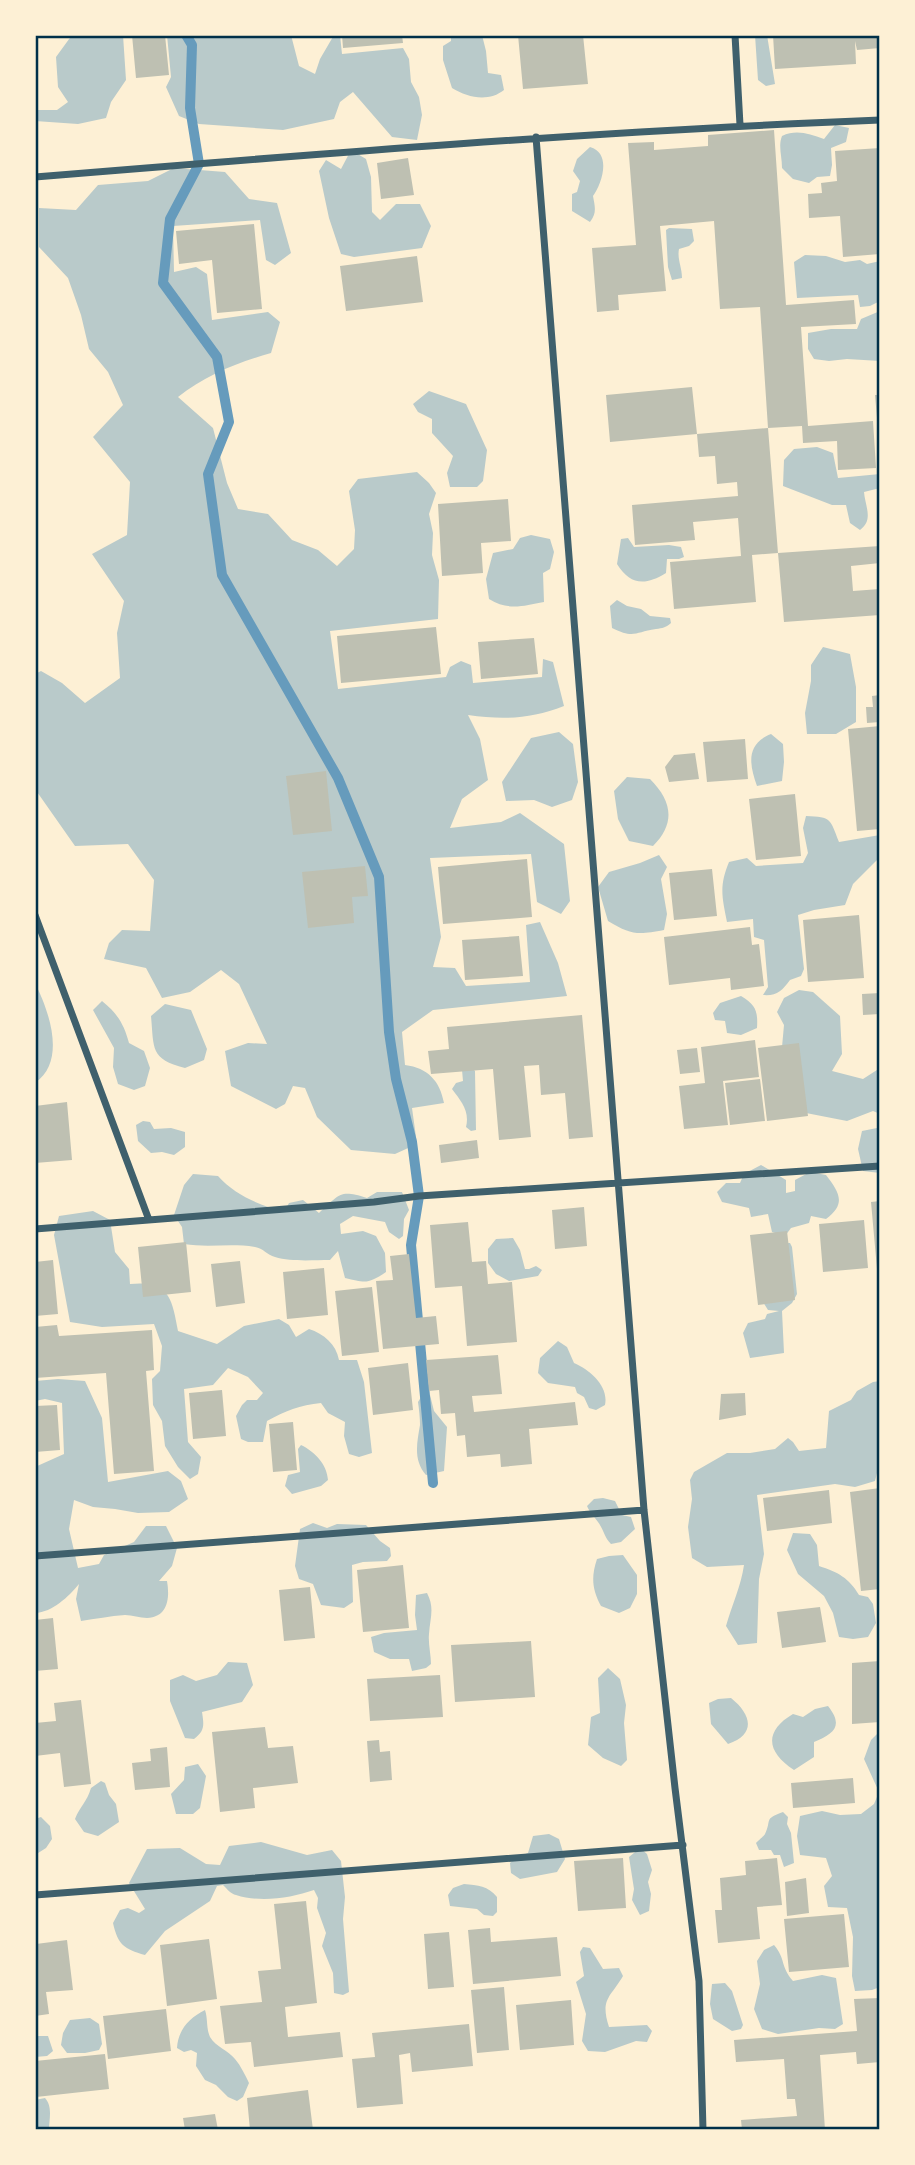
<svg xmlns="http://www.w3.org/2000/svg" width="915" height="2165" viewBox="0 0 915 2165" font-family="Georgia,serif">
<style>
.green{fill:#b9caca}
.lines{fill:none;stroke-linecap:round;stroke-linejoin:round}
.stream{stroke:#669bbc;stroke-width:10}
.building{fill:#bec0b2}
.minor{stroke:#3f606c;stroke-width:7}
.neatline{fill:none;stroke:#003049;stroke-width:2.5}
</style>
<rect width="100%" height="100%" fill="#fdf0d5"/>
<path class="green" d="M 72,35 L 123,35 L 126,80 L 111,102 L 106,118 L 78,124 L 35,121 L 35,110 L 57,110 L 68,102 L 58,87 L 56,57 Z
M 167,35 L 291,35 L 299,66 L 315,74 L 320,59 L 334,35 L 340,35 L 342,54 L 403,48 L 409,59 L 411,82 L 419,97 L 422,115 L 417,140 L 392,137 L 353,92 L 340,102 L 334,119 L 283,130 L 199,124 L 179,116 L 166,87 L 171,77 Z
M 451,35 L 482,35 L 486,51 L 488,73 L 501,75 L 504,90 C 489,102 468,98 452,88 L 443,60 L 443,46 L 451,41 Z
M 755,35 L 767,35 L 775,84 L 766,86 L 758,80 Z
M 835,125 L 849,128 L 846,142 L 831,148 L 832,165 L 830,176 L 817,177 L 809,183 L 793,179 L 782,168 C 782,156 778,146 782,136 C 797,129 809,134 824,139 Z
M 590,147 C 612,153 602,184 593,196 C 595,207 597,213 590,222 L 572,211 L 572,194 L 577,192 L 580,181 L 573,171 L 577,159 Z
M 351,150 L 366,159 L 371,177 L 372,212 L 380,220 L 396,204 L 420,204 L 431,226 L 422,248 L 354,257 L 341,254 L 329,218 L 319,171 L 326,160 L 341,169 Z
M 174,168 L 225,172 L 249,199 L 277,203 L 291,253 L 275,265 L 266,260 L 260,220 L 173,226 L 174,272 L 196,267 L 207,274 L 212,320 L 268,312 L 280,322 L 271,353 C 236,363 206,375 178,397 L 213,428 L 227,483 L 238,509 L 268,514 L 292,540 L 318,550 L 337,566 L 354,549 L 355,530 L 349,491 L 358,479 L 417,472 L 429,483 L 436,493 L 429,514 L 433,533 L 432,555 L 439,580 L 438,619 L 330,631 L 338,689 L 446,677 L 450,667 L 461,661 L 471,665 L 473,683 L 542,677 L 543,659 L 553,662 L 564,706 C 531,719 503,720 468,715 L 480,739 L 488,780 L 462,799 L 450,828 L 501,822 L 520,813 L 564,844 L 570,901 L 561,914 L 537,902 L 531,854 L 430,858 L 441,937 L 433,967 L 455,968 L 466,986 L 530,982 L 526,925 L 540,922 L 558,963 L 567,996 L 433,1010 L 402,1032 L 405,1065 C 428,1068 440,1081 444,1103 L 412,1108 L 417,1144 L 395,1154 L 351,1150 L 317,1117 L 305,1088 L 293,1086 L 285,1104 L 276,1109 L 231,1086 L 225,1051 L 248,1043 L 267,1044 L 239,984 L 221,970 L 190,992 L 162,998 L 146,968 L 104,959 L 109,943 L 122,930 L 150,931 L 154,880 L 128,844 L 75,846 L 35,789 L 35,674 L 41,671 L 62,683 L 85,703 L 120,678 L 117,633 L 124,601 L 92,554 L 127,535 L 130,482 L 93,437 L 123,405 L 108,372 L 89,349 L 81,315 L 68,278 L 39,247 L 39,208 L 76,210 L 98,185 L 148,181 Z
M 669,228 L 692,229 L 694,241 L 689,246 L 679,249 C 677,259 682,267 682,278 L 672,280 L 668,267 L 666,230 Z
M 805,255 L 826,256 L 845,262 L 860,260 L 867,264 L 880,261 L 880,301 L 870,306 L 860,307 L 858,295 L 797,298 L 794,262 Z
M 880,311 L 880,361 L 847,359 L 829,361 L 814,359 L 808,349 L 808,333 L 831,329 L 857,329 L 861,319 Z
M 429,391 L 466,404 L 487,450 L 483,481 L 477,487 L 450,487 L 447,473 L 453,456 L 432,433 L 432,419 L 418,412 L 413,404 Z
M 817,447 L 833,453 L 838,478 L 880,474 L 880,488 L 864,492 C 865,506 874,520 860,530 L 850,523 L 846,505 L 832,505 L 783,486 L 784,460 L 794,449 Z
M 531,535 L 550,539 L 554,552 L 550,569 L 543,573 L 544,602 C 523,606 508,611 489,599 L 486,579 L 493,553 L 513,549 L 520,538 Z
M 628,538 L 634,547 L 669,545 L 681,547 L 684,557 L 679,559 L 667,559 L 666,573 C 645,586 630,585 617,564 L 621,539 Z
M 617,600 L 627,606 L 641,609 L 650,616 L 670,618 L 671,623 C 665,628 663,628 656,629 C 635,632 634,639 612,628 L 610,606 Z
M 823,647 L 850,654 L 856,687 L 856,722 L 836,734 L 807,734 L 805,713 L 811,681 L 811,665 Z
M 559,732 L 573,744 L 578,782 L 572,800 L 552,807 L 534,800 L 506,801 L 502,782 L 531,738 Z
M 771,734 L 783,744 L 784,762 L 782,781 L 757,786 C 749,764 746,744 771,734 Z
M 627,777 L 650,779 C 672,801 676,823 653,846 L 629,841 L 618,819 L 614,791 Z
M 806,816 C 832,817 830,819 839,842 L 880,835 L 880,857 L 853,884 L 845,905 L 814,910 L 798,915 L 804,969 L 801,976 L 790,980 C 782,991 777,996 763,995 L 768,987 L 764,940 L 754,937 L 753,919 L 727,922 C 722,897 719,886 729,862 L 747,858 L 756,866 L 803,863 L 808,853 L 803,828 Z
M 659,855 L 667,867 L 661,879 L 667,914 L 664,930 C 638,935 631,935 608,921 L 598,887 L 609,872 L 640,863 Z
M 35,983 C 49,1011 67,1061 35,1083 Z
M 799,990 L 813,992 L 840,1016 L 842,1054 L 832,1071 L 863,1079 L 880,1068 L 880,1114 L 873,1111 L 847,1121 L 806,1113 L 782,1047 L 784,1025 L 777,1012 L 784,998 Z
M 741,996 C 756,1005 758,1011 757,1028 L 741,1035 L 727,1033 L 725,1021 L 715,1020 L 713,1013 L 720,1003 Z
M 102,1001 C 117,1013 124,1024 129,1043 L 144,1051 L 150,1068 L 145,1086 L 134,1090 L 118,1084 L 113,1067 L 114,1048 L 93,1010 Z
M 165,1004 L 191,1010 L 207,1049 L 204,1060 L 185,1068 C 150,1059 154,1049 151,1016 Z
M 470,1066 L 475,1071 L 476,1130 L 471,1131 L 466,1127 C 470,1111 461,1101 452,1089 L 456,1083 L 463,1081 L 462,1070 Z
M 143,1121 L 150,1122 L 154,1129 L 171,1128 L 185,1132 L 185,1147 L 174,1155 L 162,1152 L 151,1153 L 138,1141 L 136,1125 Z
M 877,1128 L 880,1131 L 880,1173 L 863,1171 L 858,1149 L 862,1131 Z
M 761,1165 L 786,1180 L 786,1193 L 795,1191 L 795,1180 L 810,1172 L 826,1175 C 839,1192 847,1204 826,1219 L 811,1216 L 809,1223 L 791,1228 L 785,1236 L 772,1232 L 768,1214 L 751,1217 L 749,1208 L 722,1202 L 717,1192 L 726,1183 L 740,1183 L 744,1174 Z
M 193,1174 L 218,1176 C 235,1195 259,1205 284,1212 L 289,1203 L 303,1200 L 319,1213 C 340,1195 338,1189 367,1198 L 377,1192 L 402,1192 L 409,1210 L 404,1219 L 403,1236 L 399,1239 L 389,1232 L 385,1222 L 353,1216 L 340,1224 L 341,1234 L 363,1231 L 376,1236 L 385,1253 L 386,1272 C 368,1284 366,1283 345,1278 L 338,1251 L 330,1260 C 313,1260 291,1262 275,1257 C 267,1255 263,1248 255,1247 C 231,1243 208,1248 184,1244 L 182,1227 L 174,1215 L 184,1185 Z
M 93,1211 L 110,1220 L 115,1252 L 129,1269 L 130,1284 C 169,1280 172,1298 178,1331 L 217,1344 L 244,1326 L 279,1319 L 289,1325 L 296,1337 L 309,1329 C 324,1334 336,1344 339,1360 L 357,1360 L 364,1382 L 372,1453 L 359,1457 L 349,1454 L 344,1436 L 345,1422 L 328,1413 L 321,1403 C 300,1405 285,1411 267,1421 L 263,1442 L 248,1442 L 241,1439 L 236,1416 L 242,1405 L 247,1400 L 257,1400 L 263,1393 L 248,1377 L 228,1368 L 213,1385 L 184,1389 L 188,1442 L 201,1457 L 198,1474 L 190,1479 L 178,1467 L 165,1446 L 162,1421 L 153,1405 L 152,1379 L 160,1371 L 162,1346 L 154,1324 L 102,1327 L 70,1322 L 54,1235 L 59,1216 Z
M 513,1238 L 520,1250 L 525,1269 L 529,1269 L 536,1266 L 542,1270 L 538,1276 L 509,1281 L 496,1274 L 488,1263 L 488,1249 L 496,1239 Z
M 783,1243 L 790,1243 L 792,1247 L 797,1294 L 792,1303 L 782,1311 L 784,1353 L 750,1358 L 743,1333 L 748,1323 L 765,1319 L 767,1314 L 779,1311 L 768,1310 L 763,1302 Z
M 558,1341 L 567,1347 L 574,1363 C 590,1370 609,1386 605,1405 L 596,1410 L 589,1408 L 584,1397 L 577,1393 L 575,1387 L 548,1383 L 538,1373 L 540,1358 Z
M 58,1379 L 85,1381 L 102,1418 L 108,1482 L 168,1471 L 181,1481 L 188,1499 L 169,1512 L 138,1513 L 115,1509 L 93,1507 L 74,1500 L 69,1529 L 78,1568 L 99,1564 L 104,1555 L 134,1542 L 146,1526 L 166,1526 L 177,1548 L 172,1566 L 159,1581 L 167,1581 C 170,1598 168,1617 147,1618 C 140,1618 132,1615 125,1615 C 110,1616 95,1619 81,1621 L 76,1599 L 79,1584 C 68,1597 53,1612 35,1613 L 35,1467 L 64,1454 L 62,1403 L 45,1399 L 35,1401 L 35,1381 Z
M 880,1381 L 880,1461 L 875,1481 L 855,1487 L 835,1484 L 757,1495 L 764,1554 L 759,1579 L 757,1643 L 738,1645 L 726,1626 C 732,1605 741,1586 744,1565 L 707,1567 L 692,1558 L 688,1527 L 692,1499 L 690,1480 L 694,1472 L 727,1453 L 750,1453 L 775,1449 L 788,1438 L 793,1442 L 799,1451 L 826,1448 L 829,1411 L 851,1400 L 857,1391 L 873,1382 Z
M 423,1394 L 430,1395 L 434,1411 L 447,1427 L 444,1471 L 426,1475 C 413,1460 417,1443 420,1425 C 420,1418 419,1409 418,1402 Z
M 301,1445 C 315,1452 327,1464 328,1480 L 321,1486 L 292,1494 L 285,1486 L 288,1475 L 300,1472 L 298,1449 Z
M 603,1498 L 615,1501 L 622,1515 L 631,1517 L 635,1529 L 621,1542 L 611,1544 C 604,1537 604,1530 598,1522 C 594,1516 590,1513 587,1506 L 594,1499 Z
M 313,1523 L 327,1528 L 337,1524 L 366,1525 L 380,1541 L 390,1548 L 391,1556 L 387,1561 L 363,1562 L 352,1565 L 353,1602 L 344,1608 L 321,1605 L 313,1584 L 299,1579 L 295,1566 L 300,1529 Z
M 793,1533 L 810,1534 L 817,1545 L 819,1566 C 838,1572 849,1578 859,1595 L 868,1597 L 873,1604 L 876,1623 L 868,1637 L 853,1639 L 839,1637 L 833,1613 L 824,1596 L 798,1574 L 787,1550 Z
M 623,1555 L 637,1575 L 637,1594 L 630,1608 L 619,1613 L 601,1606 C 592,1589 591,1577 597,1559 L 609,1556 Z
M 427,1593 C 435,1608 430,1618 429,1634 C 428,1643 431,1655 431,1664 L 426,1668 L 412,1671 L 409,1659 L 390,1659 L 374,1652 L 371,1637 L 384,1633 L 417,1630 L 415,1615 L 416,1595 Z
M 228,1662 L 247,1663 L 253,1685 L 242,1702 L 202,1712 C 204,1725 205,1731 194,1739 L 185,1738 L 170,1701 L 170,1680 L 183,1675 L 196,1681 L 217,1675 Z
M 608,1668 L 620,1679 L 626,1705 L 624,1723 L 627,1760 L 621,1766 L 603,1758 L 588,1745 L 591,1717 L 600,1713 L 598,1678 Z
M 731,1698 C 751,1714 757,1734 728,1744 L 711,1724 L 709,1703 L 718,1699 Z
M 828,1706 C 844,1726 834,1734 814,1742 L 814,1757 L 794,1770 C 766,1752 764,1731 793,1714 L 803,1717 L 815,1709 Z
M 880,1731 L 880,1987 L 872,1990 L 855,1991 L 852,1976 L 853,1937 L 847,1908 L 828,1907 L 824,1886 L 832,1876 L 826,1858 L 800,1855 L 797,1836 L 800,1816 L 822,1811 L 840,1815 L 861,1814 L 874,1804 L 879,1792 L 864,1759 L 871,1740 Z
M 198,1764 L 206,1776 L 200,1808 L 193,1814 L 176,1814 L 171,1794 L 184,1780 L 185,1767 Z
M 101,1781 L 105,1783 L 109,1795 L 116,1804 L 119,1822 L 98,1836 L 84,1832 L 75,1819 C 80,1806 87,1802 91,1788 Z
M 783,1812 L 788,1817 L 787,1824 L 791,1833 L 794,1863 L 784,1867 L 780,1855 L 774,1855 L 771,1850 L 759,1850 L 756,1843 C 757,1842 764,1836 765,1834 C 772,1820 763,1819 783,1812 Z
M 41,1817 L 50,1826 L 52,1839 L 46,1848 L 35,1855 L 35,1819 Z
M 549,1834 L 559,1839 L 565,1859 L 557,1872 L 520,1879 L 511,1873 L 510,1863 L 515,1858 L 528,1853 L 533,1836 Z
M 261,1842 L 307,1855 L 332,1850 L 341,1861 L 345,1897 L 343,1919 L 349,1992 L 343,1995 L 334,1993 L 333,1973 L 322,1946 L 326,1933 L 317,1908 L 318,1898 L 314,1890 C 291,1898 261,1903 236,1895 C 231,1894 227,1889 223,1885 L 217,1886 L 210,1901 L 165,1931 L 145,1955 C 124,1949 118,1945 113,1923 L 120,1910 L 128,1908 L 139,1913 L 145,1909 L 129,1883 L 147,1849 L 180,1848 L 206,1864 L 220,1865 L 229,1846 Z
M 640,1848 L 647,1854 L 652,1870 L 648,1882 L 651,1894 L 649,1911 L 640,1915 L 632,1900 L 634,1889 L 629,1857 Z
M 464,1884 C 478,1885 488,1886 497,1897 L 497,1912 L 493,1916 L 484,1915 L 477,1909 L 450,1906 L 448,1895 L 453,1888 Z
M 774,1945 C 786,1959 780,1966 793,1981 L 822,1975 L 836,1978 L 843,2024 L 835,2029 L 819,2028 L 778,2034 L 762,2029 L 754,2009 L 760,1984 L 757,1961 L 764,1950 Z
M 583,1947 L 590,1948 L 603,1969 L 619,1968 L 623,1976 C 610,1998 600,1999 609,2027 L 647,2025 L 652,2031 L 647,2042 L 636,2041 L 605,2052 L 588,2051 L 582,2041 L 586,2014 L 576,1982 L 584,1976 L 580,1952 Z
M 725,1983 L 732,1991 L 743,2025 L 741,2029 L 732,2031 L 713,2019 L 710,2004 L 712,1984 Z
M 205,2010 C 208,2019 206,2028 210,2037 C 216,2047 228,2050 235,2059 C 241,2066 245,2075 249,2083 L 243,2097 L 237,2101 L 228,2097 L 216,2085 L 205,2080 L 196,2066 L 197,2053 L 191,2050 L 184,2052 L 177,2048 C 178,2030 189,2018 205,2010 Z
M 90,2018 L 99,2024 L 102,2044 L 99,2050 L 85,2053 L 67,2053 L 61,2045 L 63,2033 L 70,2020 Z
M 35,2036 L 48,2036 L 53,2051 L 47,2056 L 35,2057 Z
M 45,2098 C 53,2107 49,2119 49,2130 L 35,2130 L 35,2100 Z"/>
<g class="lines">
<path class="stream" d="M 186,35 L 192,45 L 190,108 L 199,164 L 170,219 L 163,283 L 217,357 L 229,422 L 208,474 L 222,575 L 338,778 L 379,877 L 389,1032 L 396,1079 L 412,1142 L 419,1196 L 411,1245 L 433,1483"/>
</g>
<path class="building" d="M 132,35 L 165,35 L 169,75 L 136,78 Z
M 342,35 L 402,35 L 403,43 L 343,48 Z
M 518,35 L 583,35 L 588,84 L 523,89 Z
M 773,35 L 880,35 L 880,48 L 857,50 L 855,41 L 856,64 L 775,69 Z
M 774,130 L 786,305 L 854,300 L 856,324 L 801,327 L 808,426 L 873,421 L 876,468 L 838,470 L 837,441 L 803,443 L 802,426 L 768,428 L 760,307 L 720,309 L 714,221 L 660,226 L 666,291 L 618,295 L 619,310 L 597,312 L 592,248 L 636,245 L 628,143 L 654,142 L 654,150 L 708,146 L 708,135 Z
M 880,148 L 880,254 L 843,257 L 840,216 L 809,218 L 808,194 L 822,193 L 821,183 L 837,181 L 835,151 Z
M 408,158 L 414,195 L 381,199 L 377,163 Z
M 254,224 L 262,309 L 217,313 L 212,260 L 179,264 L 176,231 Z
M 417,256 L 423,302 L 346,311 L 340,266 Z
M 692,387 L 697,434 L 610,442 L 606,395 Z
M 875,395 L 880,395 L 880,418 L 877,418 Z
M 768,428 L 778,553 L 752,555 L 756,602 L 674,609 L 670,562 L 741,556 L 738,518 L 693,522 L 695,540 L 635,545 L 632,505 L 738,496 L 737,482 L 717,484 L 715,456 L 699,457 L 697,434 Z
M 508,499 L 511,541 L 481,543 L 483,573 L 442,576 L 438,504 Z
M 880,546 L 880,563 L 851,566 L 853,591 L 880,589 L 880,615 L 784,622 L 778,553 Z
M 436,627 L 441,674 L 341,683 L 337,636 Z
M 534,638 L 538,674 L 481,679 L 478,642 Z
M 880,695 L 880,722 L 867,723 L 866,707 L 873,707 L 872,696 Z
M 880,726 L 880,829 L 857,831 L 848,729 Z
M 745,739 L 748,779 L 707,782 L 703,742 Z
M 695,753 L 699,779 L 669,782 L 665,767 L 674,755 Z
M 326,771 L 332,831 L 293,835 L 286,776 Z
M 795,794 L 801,856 L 756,860 L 749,799 Z
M 527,859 L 532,917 L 443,924 L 438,867 Z
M 365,866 L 368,896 L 352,897 L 354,923 L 308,928 L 302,872 Z
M 712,869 L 717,916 L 674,920 L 669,873 Z
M 859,915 L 864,978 L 808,982 L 803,920 Z
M 750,927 L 752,945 L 759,944 L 764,986 L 731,990 L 730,978 L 669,985 L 664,937 Z
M 519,936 L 523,976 L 465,980 L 462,940 Z
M 880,993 L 880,1014 L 863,1015 L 862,994 Z
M 582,1015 L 593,1137 L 569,1139 L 565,1093 L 541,1095 L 539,1065 L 524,1066 L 531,1137 L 499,1140 L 493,1069 L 431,1074 L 428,1051 L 449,1049 L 447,1027 Z
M 755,1040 L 759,1077 L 723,1081 L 728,1125 L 684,1129 L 679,1086 L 705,1083 L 701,1047 Z
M 799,1043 L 808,1116 L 767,1121 L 758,1048 Z
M 697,1048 L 700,1072 L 680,1074 L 677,1050 Z
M 760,1079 L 765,1121 L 730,1125 L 725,1083 Z
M 67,1102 L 72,1160 L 35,1163 L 35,1106 Z
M 477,1140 L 479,1158 L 441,1163 L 439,1145 Z
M 880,1201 L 880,1269 L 877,1269 L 871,1202 Z
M 584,1207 L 587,1246 L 555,1249 L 552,1210 Z
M 864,1220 L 868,1268 L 823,1272 L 819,1224 Z
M 468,1222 L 472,1262 L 486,1261 L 488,1284 L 512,1282 L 517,1342 L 467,1346 L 462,1286 L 435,1288 L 430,1225 Z
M 787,1231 L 795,1300 L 758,1305 L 750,1235 Z
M 186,1242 L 191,1292 L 143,1297 L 138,1247 Z
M 409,1254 L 416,1318 L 436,1316 L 439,1344 L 383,1349 L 376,1281 L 393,1280 L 390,1256 Z
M 53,1260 L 58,1314 L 35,1316 L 35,1262 Z
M 240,1261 L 245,1303 L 216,1307 L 211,1264 Z
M 324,1268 L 328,1315 L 287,1319 L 283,1272 Z
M 372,1287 L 379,1352 L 342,1356 L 335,1291 Z
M 57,1325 L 59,1336 L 152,1330 L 154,1370 L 146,1371 L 154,1471 L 114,1474 L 106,1373 L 35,1378 L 35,1327 Z
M 498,1355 L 502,1394 L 472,1396 L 474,1412 L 575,1402 L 578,1425 L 529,1429 L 532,1464 L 501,1467 L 500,1454 L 467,1457 L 465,1435 L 457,1436 L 455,1413 L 441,1414 L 439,1390 L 429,1391 L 426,1360 Z
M 408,1363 L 413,1410 L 373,1415 L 368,1368 Z
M 222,1390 L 226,1436 L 193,1439 L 189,1393 Z
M 745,1393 L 746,1415 L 719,1420 L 721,1394 Z
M 57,1405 L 60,1450 L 35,1452 L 35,1406 Z
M 293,1422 L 297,1470 L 273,1472 L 269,1424 Z
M 880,1488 L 880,1589 L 861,1591 L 850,1492 Z
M 829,1490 L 832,1523 L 767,1531 L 763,1498 Z
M 403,1565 L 409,1628 L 363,1632 L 357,1570 Z
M 310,1587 L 315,1638 L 284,1641 L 279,1590 Z
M 820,1607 L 826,1642 L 782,1648 L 777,1612 Z
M 53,1618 L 58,1669 L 35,1671 L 35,1620 Z
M 531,1641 L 535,1697 L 455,1702 L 451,1645 Z
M 880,1661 L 880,1722 L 852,1724 L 852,1663 Z
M 440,1675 L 443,1717 L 370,1721 L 367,1679 Z
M 81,1700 L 91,1784 L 64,1787 L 60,1753 L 35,1756 L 35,1723 L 56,1721 L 54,1703 Z
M 265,1727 L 268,1748 L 293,1746 L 298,1783 L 253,1788 L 255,1808 L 220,1812 L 212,1732 Z
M 379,1740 L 380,1752 L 390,1751 L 392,1780 L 370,1782 L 367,1741 Z
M 167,1747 L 170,1787 L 135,1790 L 132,1763 L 151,1761 L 150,1749 Z
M 853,1778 L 855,1803 L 793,1808 L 791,1783 Z
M 623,1858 L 626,1908 L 578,1911 L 574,1861 Z
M 777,1858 L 782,1905 L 757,1907 L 760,1939 L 718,1943 L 715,1910 L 722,1910 L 720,1878 L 746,1875 L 745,1861 Z
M 806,1878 L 809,1913 L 787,1916 L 785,1882 Z
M 306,1901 L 317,2003 L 285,2007 L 288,2037 L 340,2032 L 343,2057 L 254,2067 L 251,2042 L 225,2044 L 220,2006 L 262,2002 L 258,1971 L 281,1969 L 274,1904 Z
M 844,1914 L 849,1967 L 789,1972 L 784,1919 Z
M 490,1928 L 491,1942 L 557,1937 L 561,1976 L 473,1984 L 468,1930 Z
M 449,1932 L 454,1987 L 428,1989 L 424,1934 Z
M 209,1939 L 217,1999 L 167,2006 L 160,1945 Z
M 67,1940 L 73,1990 L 46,1992 L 49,2014 L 35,2016 L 36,1944 Z
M 504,1987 L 509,2050 L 477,2053 L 471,1990 Z
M 880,1998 L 880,2062 L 857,2064 L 856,2052 L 820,2055 L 825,2130 L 742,2130 L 741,2120 L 797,2116 L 795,2099 L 787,2099 L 784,2059 L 736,2062 L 734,2040 L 857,2031 L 854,1999 Z
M 571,2000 L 574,2045 L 520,2050 L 516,2005 Z
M 166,2009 L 171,2051 L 108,2059 L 103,2016 Z
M 469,2024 L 473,2066 L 412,2072 L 410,2053 L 399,2055 L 403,2104 L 357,2108 L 352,2059 L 375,2057 L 372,2033 Z
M 105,2054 L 109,2089 L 36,2097 L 35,2061 Z
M 308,2090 L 313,2130 L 250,2130 L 247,2098 Z
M 215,2114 L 218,2130 L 185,2130 L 183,2118 Z"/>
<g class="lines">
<path class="minor" d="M 735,35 L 740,125
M 536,137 L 644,1510 L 675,1788 L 699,1981 L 703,2130
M 35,177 C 316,154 598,131 880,120
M 35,915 L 149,1220
M 35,1229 L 374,1202 L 419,1196 L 880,1166
M 35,1556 L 644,1510
M 35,1895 L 683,1845"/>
</g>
<rect width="915" height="2165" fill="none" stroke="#fdf0d5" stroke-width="74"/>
<rect x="37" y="37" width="841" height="2091" class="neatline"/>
</svg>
